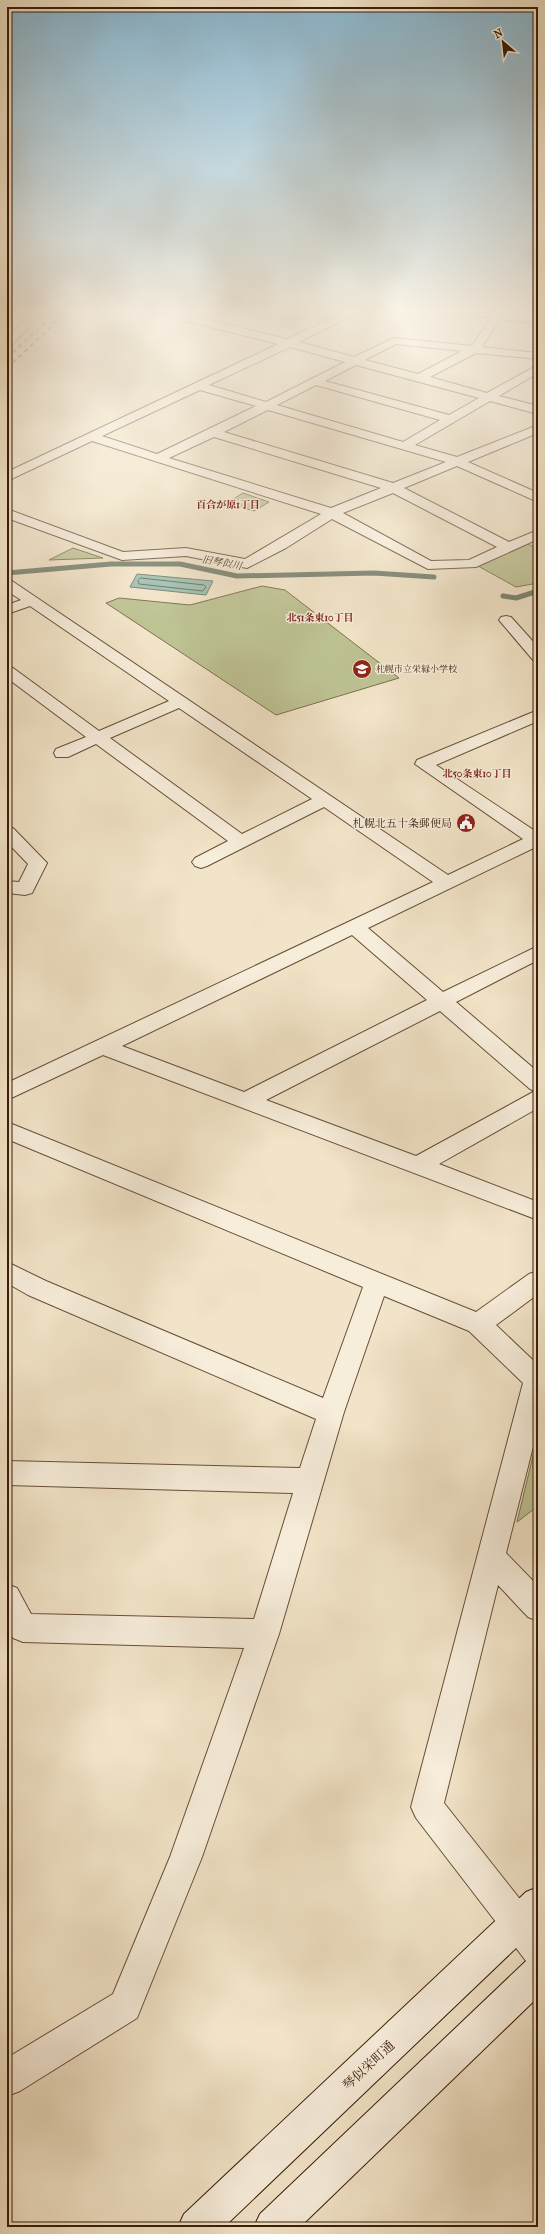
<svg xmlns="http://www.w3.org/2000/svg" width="545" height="2234" viewBox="0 0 545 2234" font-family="'IM FELL French Canon','Noto Serif JP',serif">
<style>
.green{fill:#bec394;stroke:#7c704d}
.water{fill:#9cbfb0;stroke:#747e6c}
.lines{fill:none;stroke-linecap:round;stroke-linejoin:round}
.shore{stroke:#6a6e5b;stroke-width:1}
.stream{stroke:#747e6c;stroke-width:5}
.street-casing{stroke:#674e36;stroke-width:2}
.secondary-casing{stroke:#391c06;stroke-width:2}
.street{fill:#f7eddb;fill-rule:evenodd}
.secondary{fill:#f7eddb;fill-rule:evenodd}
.rail{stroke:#391c06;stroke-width:1.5;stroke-dasharray:4 4;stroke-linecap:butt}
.labels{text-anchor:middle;stroke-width:3;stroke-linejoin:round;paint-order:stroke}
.far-poi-label{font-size:9px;fill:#391c06;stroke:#f7eddb;text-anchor:start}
.far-neighbourhood-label{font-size:10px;font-weight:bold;fill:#7a1f14;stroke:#f7eddb}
.far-water-label{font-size:10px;font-style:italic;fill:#574d39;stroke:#f7eddb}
.poi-label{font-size:11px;fill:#391c06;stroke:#f7eddb;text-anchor:end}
.near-street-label{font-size:13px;fill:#391c06;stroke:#f7eddb}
</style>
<rect width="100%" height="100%" fill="#f2e4c8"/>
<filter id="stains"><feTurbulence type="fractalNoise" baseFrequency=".005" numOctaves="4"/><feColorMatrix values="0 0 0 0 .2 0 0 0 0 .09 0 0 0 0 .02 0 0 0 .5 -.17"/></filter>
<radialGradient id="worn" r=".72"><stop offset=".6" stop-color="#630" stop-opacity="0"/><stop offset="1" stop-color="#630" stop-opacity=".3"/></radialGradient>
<path class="green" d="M 268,308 L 337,308 L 347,309 L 342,312 Z
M 243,493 L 269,502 L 254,511 L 227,503 Z
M 528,544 L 538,549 L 538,583 L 516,587 L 478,566 Z
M 73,548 L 103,558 L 49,560 Z
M 262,586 L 285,590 L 399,678 L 276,715 L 106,603 L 119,598 L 190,605 Z
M 538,1435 L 538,1506 L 517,1522 Z"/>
<path class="water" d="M 137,574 L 213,581 L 206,595 L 130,587 Z"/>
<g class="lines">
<path class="shore" d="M 141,578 L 204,585 L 206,587 L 203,591 L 139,584 L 138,581 Z"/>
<path class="stream" d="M 7,573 L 111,564 L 180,564 L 237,576 L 374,573 L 434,577
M 503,596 L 516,598 L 538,591"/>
<defs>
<path id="street" d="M 7,308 L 47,308 L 11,346 L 7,347 L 7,338 L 30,315 L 7,313 Z
M 115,308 L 231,308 L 345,312 L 353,308 L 367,308 L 299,342 L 354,357 L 394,338 L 472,346 L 494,313 L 502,313 L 503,315 L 482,347 L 538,353 L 538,359 L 476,353 L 430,377 L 487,393 L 538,365 L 538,373 L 499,396 L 538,406 L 538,414 L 490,401 L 415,445 L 457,457 L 538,425 L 538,433 L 468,462 L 538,493 L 538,502 L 457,466 L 404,488 L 509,542 L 538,530 L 538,539 L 476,567 L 428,569 L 332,519 L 286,548 L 247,568 L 186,556 L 122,560 L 7,518 L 7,509 L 123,552 L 186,548 L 245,559 L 321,514 L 92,441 L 7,481 L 7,472 L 278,344 L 170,317 L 164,313 L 120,311 ZM 179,313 L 333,318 L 287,339 ZM 396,344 L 462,351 L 418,374 L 365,360 ZM 290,347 L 345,362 L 266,402 L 209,385 ZM 356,365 L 479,398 L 449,415 L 325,381 ZM 316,385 L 440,420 L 403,442 L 277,405 ZM 200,390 L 256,406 L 157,454 L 102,436 ZM 268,410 L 446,462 L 393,483 L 224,432 ZM 214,437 L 381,488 L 331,508 L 169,458 ZM 393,493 L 497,547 L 469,560 L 431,561 L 343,513 Z
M 7,580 L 12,581 L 448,875 L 523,839 L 415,764 L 417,760 L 538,710 L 538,721 L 436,765 L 538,833 L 538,846 L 368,928 L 443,992 L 538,946 L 538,960 L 456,1002 L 538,1072 L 538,1108 L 439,1164 L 538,1202 L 538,1220 L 103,1055 L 7,1100 L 7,1083 L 433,882 L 324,807 L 207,866 L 201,868 L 195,866 L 192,862 L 195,858 L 228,841 L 96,744 L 68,757 L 56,757 L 54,753 L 56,749 L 86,737 L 7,678 L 7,666 L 13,668 L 99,731 L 169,701 L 30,606 L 7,614 L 7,605 L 21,600 L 7,591 ZM 179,708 L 312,799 L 242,834 L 110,738 ZM 352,935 L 427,1000 L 244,1092 L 122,1046 ZM 440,1011 L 530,1089 L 535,1091 L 416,1156 L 266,1100 Z
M 506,616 L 511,617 L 538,647 L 538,662 L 533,660 L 499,620 L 501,617 Z
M 7,827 L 13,828 L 47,863 L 32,893 L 25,895 L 7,893 L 7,881 L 19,882 L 28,864 L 7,842 Z
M 7,1122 L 476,1312 L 529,1274 L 538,1271 L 538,1294 L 496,1325 L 538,1365 L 538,1427 L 506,1553 L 538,1586 L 538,1621 L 528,1617 L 498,1585 L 444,1803 L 538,1922 L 538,1966 L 526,1961 L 416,1818 L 411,1807 L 523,1383 L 469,1331 L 384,1296 L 344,1412 L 279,1634 L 202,1857 L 137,2018 L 20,2091 L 7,2096 L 7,2058 L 113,1994 L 170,1857 L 244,1648 L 23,1642 L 13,1638 L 7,1627 L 7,1584 L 17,1588 L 31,1614 L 254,1619 L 293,1493 L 7,1485 L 7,1461 L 300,1468 L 316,1419 L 28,1295 L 7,1283 L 7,1262 L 46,1281 L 323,1398 L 363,1287 L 7,1139 Z"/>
<path id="secondary" d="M 424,308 L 460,308 L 538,317 L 538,323 L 429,311 Z
M 538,1887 L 538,1927 L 224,2227 L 178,2227 L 184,2214 L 526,1892 Z
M 538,1956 L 538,1997 L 300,2227 L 254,2227 L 260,2214 L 526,1961 Z"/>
</defs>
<use href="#street" class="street-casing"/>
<use href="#secondary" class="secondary-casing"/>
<use href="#street" class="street"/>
<use href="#secondary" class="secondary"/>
<path class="rail" d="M 7,358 L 47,321 L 57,308
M 7,368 L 51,327 L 67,308"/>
</g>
<linearGradient id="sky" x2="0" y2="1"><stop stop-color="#89b8d2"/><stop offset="0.5" stop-color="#f9f3e6"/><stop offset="1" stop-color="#f9f3e6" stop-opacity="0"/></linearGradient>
<rect width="545" height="621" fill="url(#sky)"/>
<defs>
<symbol id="school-disc" viewBox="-11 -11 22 22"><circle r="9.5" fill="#8f2418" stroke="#f7eddb"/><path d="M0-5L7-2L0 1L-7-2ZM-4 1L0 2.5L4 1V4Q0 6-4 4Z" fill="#fff"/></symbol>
<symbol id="civic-disc" viewBox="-11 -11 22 22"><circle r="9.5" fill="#8f2418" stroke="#f7eddb"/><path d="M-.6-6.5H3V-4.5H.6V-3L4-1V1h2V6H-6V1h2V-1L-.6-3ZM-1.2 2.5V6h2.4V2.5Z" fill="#fff"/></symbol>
</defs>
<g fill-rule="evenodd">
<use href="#school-disc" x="351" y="658" width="22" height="22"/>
<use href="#civic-disc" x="455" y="812" width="22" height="22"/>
</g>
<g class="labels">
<g class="far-poi-label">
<text x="376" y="672">札幌市立栄緑小学校</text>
</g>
<g class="far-neighbourhood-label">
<text x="228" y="508">百合が原1丁目</text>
<text x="320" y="621">北51条東10丁目</text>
<text x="477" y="777">北50条東10丁目</text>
</g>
<g class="far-water-label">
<text transform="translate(222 562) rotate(10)" y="4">旧琴似川</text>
</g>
<g class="poi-label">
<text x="452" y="827">札幌北五十条郵便局</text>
</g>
<g class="near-street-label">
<text transform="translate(368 2065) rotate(-43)" y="5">琴似栄町通</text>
</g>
</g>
<rect width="545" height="2234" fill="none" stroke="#f2e4c8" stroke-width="24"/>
<rect x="8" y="8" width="529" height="2218" fill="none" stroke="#391c06" stroke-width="2"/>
<rect x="12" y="12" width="521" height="2210" fill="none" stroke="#391c06"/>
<g transform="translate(503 42) rotate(332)" stroke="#f7eddb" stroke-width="3" paint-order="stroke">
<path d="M0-3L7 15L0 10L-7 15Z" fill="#391c06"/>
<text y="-6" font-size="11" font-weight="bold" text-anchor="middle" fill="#391c06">N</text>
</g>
<rect width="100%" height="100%" filter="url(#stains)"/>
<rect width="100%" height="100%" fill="url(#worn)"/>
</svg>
